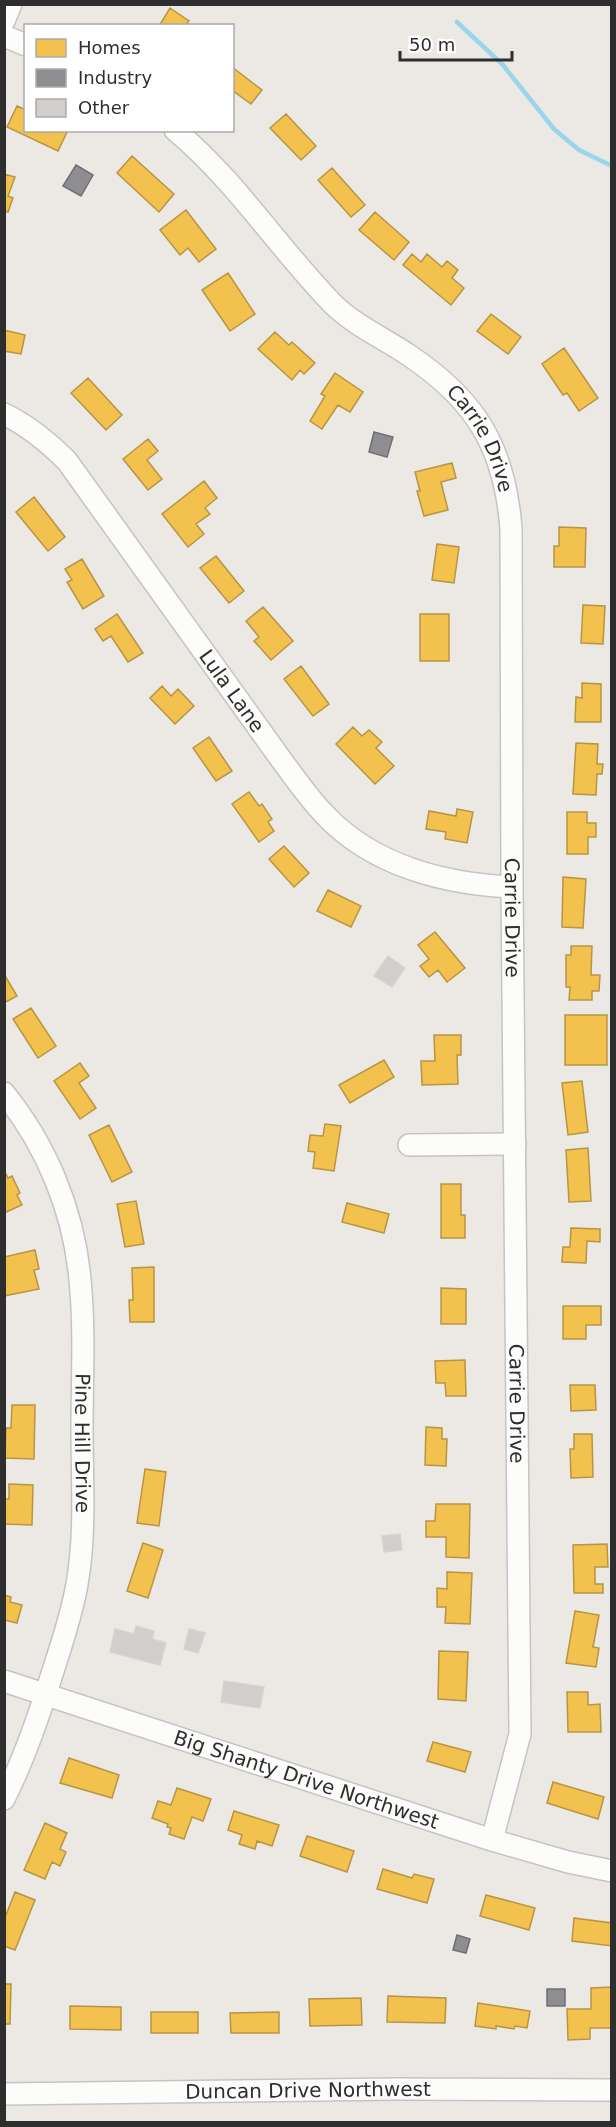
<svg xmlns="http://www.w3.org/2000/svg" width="616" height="2127" viewBox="0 0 616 2127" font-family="'DejaVu Sans',sans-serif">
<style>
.homes{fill:#f2c14e;stroke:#b79544;stroke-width:1.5}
.industry{fill:#8d8d92;stroke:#707074;stroke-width:1.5}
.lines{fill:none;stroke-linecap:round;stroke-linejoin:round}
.stream{stroke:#99d6ec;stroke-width:4.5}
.building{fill:#d1cecb;stroke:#d7d4d0;stroke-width:1.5}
.minor-casing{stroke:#c5c4c5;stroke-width:24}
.minor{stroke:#fcfcfb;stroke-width:21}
.labels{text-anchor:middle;stroke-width:6;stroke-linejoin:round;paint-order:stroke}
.street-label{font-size:20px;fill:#2e2e2e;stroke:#fff}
</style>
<rect width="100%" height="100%" fill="#ece8e4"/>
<path class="homes" d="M 170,8 L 189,21 L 185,26 L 159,26 Z
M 232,67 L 262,90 L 251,104 L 232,90 Z
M 17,106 L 26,110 L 26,130 L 68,130 L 58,151 L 7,127 Z
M 286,114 L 316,146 L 301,160 L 270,128 Z
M 132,156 L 174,194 L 159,212 L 117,173 Z
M 332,168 L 365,205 L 351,217 L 318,180 Z
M 4,174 L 15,177 L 8,196 L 13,198 L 8,212 L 4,211 Z
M 186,210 L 216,249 L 199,262 L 188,248 L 180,255 L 160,230 Z
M 375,212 L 409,242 L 394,260 L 359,230 Z
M 412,254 L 421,262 L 427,254 L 442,267 L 447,261 L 458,270 L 452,278 L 464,288 L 451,305 L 403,265 Z
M 228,273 L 255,314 L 230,331 L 202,290 Z
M 491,314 L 521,337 L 508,354 L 477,331 Z
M 4,330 L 25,335 L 21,354 L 4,351 Z
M 275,332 L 289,345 L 292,342 L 315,363 L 304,374 L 300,370 L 292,380 L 258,349 Z
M 564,348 L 598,398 L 579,411 L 567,393 L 563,395 L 542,364 Z
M 335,373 L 363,392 L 350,412 L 338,405 L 322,429 L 310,421 L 325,396 L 321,394 Z
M 88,378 L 122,415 L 106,430 L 71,393 Z
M 148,439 L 158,451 L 147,460 L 162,479 L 148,490 L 123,459 Z
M 452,463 L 456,478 L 441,482 L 448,510 L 424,516 L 417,491 L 420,491 L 415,472 Z
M 204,481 L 217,498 L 205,508 L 210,514 L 196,524 L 204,534 L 188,547 L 162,514 Z
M 34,497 L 65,537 L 48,551 L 16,512 Z
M 559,527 L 586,528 L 585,567 L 554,567 L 554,546 L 559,546 Z
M 437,544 L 459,547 L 454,583 L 432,580 Z
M 216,556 L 244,591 L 229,603 L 200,568 Z
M 82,559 L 104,596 L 83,609 L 67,582 L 72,580 L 65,569 Z
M 583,605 L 605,606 L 603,644 L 581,643 Z
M 263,607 L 293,641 L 271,660 L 254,641 L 259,637 L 246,621 Z
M 117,614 L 143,653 L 128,662 L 111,636 L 103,641 L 95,629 Z
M 420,614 L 449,614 L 449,661 L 420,661 Z
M 301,666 L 329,704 L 313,716 L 284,679 Z
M 582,683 L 601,684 L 601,722 L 575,722 L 576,697 L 582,698 Z
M 162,686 L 171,696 L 178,689 L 194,706 L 175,724 L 150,698 Z
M 353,727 L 362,736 L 369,730 L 382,742 L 376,748 L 394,766 L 375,784 L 336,744 Z
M 209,737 L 232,771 L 216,781 L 193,748 Z
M 576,743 L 598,744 L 597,764 L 603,764 L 602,774 L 597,774 L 596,795 L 573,794 Z
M 249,792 L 259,806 L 262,804 L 272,819 L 268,822 L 274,831 L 259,842 L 232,804 Z
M 457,809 L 473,812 L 467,843 L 445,839 L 446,832 L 426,829 L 429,811 L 456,816 Z
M 567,812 L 587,812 L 587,823 L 596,823 L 596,837 L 588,837 L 588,854 L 567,854 Z
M 284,846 L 309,873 L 294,887 L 269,859 Z
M 563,877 L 586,879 L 583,928 L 562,927 Z
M 328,890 L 361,906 L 351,927 L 317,911 Z
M 435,932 L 465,968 L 447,982 L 438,970 L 429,977 L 420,966 L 429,959 L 418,945 Z
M 571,946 L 592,946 L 591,975 L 600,975 L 599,991 L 592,991 L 592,1000 L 569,1000 L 570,987 L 566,987 L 566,955 L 571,955 Z
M 4,974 L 17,996 L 4,1003 Z
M 31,1008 L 56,1046 L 38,1058 L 13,1019 Z
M 565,1015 L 607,1015 L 607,1065 L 565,1065 Z
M 434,1035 L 461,1035 L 461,1055 L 457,1055 L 458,1084 L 422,1085 L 421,1061 L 435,1061 Z
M 384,1060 L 394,1077 L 350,1103 L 339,1085 Z
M 80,1063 L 89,1076 L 79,1083 L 96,1108 L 80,1119 L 54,1081 Z
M 582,1081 L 588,1132 L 568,1135 L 562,1083 Z
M 325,1124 L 341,1126 L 334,1171 L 313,1168 L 315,1152 L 308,1151 L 310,1135 L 323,1136 Z
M 109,1125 L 132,1172 L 112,1182 L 89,1135 Z
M 588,1148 L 591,1201 L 569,1202 L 566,1150 Z
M 4,1170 L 8,1178 L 12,1176 L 20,1193 L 17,1195 L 22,1205 L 4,1213 Z
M 441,1184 L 461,1184 L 461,1215 L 465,1215 L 465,1238 L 441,1238 Z
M 136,1201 L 144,1244 L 125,1247 L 117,1204 Z
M 347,1203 L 389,1214 L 384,1233 L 342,1222 Z
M 571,1228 L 600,1229 L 600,1242 L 587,1241 L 586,1263 L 562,1262 L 563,1247 L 570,1247 Z
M 35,1250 L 39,1269 L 34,1270 L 39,1289 L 4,1296 L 4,1257 Z
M 154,1267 L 154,1322 L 130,1322 L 129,1300 L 133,1300 L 132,1268 Z
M 441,1288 L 466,1289 L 466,1324 L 441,1324 Z
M 563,1306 L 601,1306 L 601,1325 L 586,1325 L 586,1339 L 563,1339 Z
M 465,1360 L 466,1396 L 446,1396 L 445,1383 L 436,1383 L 435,1361 Z
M 570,1385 L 595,1385 L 596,1410 L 571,1411 Z
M 12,1405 L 35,1405 L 34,1459 L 5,1458 L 6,1428 L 11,1428 Z
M 426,1427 L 442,1428 L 442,1439 L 447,1439 L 446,1466 L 425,1465 Z
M 574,1434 L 592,1434 L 593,1477 L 571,1478 L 570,1449 L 574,1449 Z
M 145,1469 L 166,1472 L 159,1526 L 137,1523 Z
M 9,1484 L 33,1485 L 32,1525 L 4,1524 L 4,1499 L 9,1499 Z
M 436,1504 L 470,1504 L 469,1558 L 446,1557 L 446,1537 L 426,1537 L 426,1521 L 435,1521 Z
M 143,1543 L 163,1550 L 148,1598 L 127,1591 Z
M 607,1544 L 608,1567 L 595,1567 L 595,1584 L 603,1584 L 603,1593 L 574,1593 L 573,1545 Z
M 447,1572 L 472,1573 L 470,1624 L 445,1623 L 446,1607 L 437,1607 L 437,1588 L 447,1589 Z
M 4,1595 L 11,1597 L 10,1602 L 22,1605 L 17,1623 L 4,1620 Z
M 575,1611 L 599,1615 L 593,1647 L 599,1648 L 596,1667 L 566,1663 Z
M 439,1651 L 468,1652 L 466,1701 L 438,1699 Z
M 567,1692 L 588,1692 L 588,1705 L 600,1704 L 601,1732 L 568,1732 Z
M 433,1742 L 471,1752 L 465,1772 L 427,1761 Z
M 69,1758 L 119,1775 L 112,1798 L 60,1783 Z
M 553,1782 L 604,1797 L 598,1819 L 547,1803 Z
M 177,1788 L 211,1799 L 203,1821 L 192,1817 L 184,1839 L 169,1834 L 171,1828 L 167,1827 L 168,1824 L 152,1818 L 158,1801 L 171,1805 Z
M 234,1811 L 279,1825 L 272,1846 L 257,1841 L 255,1849 L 239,1844 L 242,1835 L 228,1830 Z
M 45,1823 L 67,1833 L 60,1849 L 66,1852 L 60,1866 L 52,1862 L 45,1879 L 24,1870 Z
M 307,1836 L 354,1851 L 347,1872 L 300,1856 Z
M 383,1869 L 412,1878 L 414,1874 L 434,1879 L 427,1903 L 377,1889 Z
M 15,1892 L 35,1900 L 15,1950 L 4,1946 L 4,1920 Z
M 486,1895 L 535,1908 L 529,1930 L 480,1916 Z
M 574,1918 L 612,1923 L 612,1946 L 572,1941 Z
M 4,1984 L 11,1984 L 10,2024 L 4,2024 Z
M 612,1987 L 612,2028 L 590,2028 L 590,2039 L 568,2040 L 567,2009 L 591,2009 L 591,1988 Z
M 388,1996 L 446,1998 L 445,2023 L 387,2022 Z
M 361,1998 L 362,2025 L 310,2026 L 309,1999 Z
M 478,2003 L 530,2011 L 527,2028 L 515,2026 L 514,2029 L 496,2026 L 496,2029 L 475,2026 Z
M 70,2006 L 121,2007 L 121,2030 L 70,2029 Z
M 151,2012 L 198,2012 L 198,2033 L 151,2033 Z
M 279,2012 L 279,2033 L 231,2033 L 230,2013 Z"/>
<path class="industry" d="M 76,165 L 93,175 L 81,196 L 63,186 Z
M 374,432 L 393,437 L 387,457 L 369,452 Z
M 457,1935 L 470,1939 L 466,1953 L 453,1950 Z
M 547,1989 L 565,1989 L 565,2006 L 547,2006 Z"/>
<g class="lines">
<path class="stream" d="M 457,22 L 503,65 L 554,129 L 579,150 L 612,166"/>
</g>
<path class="building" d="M 388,956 L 405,968 L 392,987 L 374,976 Z
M 400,1534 L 402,1550 L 384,1552 L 382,1536 Z
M 136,1626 L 154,1631 L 152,1639 L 166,1643 L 160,1665 L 110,1652 L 115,1629 L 134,1634 Z
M 189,1629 L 205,1633 L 198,1653 L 184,1649 Z
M 224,1681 L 264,1687 L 260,1708 L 221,1702 Z"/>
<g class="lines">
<defs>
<g id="minor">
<path d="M 4,21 L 11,4"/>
<path d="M 4,36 L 26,45"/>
<path id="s1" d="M 175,130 C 235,180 277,246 331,302 C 353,325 384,338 410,356 C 477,401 505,449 511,529 L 512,887 L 520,1734 L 492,1840"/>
<path id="s2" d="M 4,414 C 29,426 48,442 67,461 L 280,758 C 295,778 309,799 326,816 C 374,866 445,884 512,887"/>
<path id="s3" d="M 4,1093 C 47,1146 74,1212 80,1280 C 85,1329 82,1380 82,1430 C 82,1480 86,1534 77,1584 C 72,1614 62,1643 53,1671 C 39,1715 25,1757 4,1799"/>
<path d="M 409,1145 L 515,1144"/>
<path id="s4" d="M 4,1681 L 492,1840 L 568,1862 L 612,1871"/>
<path id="s5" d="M 4,2094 L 397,2089 L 612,2090"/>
</g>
</defs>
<use href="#minor" class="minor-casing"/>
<use href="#minor" class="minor"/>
</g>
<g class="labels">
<g class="street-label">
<text dy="7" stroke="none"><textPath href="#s1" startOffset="440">Carrie Drive</textPath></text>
<text dy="7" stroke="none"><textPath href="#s2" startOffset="362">Lula Lane</textPath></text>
<text dy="7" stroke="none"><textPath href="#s1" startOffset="926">Carrie Drive</textPath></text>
<text dy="7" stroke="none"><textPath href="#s1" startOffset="1412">Carrie Drive</textPath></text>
<text dy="7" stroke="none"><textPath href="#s3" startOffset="368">Pine Hill Drive</textPath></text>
<text dy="7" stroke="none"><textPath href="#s4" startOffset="318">Big Shanty Drive Northwest</textPath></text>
<text dy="7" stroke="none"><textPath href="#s5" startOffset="304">Duncan Drive Northwest</textPath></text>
</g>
</g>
<rect width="616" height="2127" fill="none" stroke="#2e2e2e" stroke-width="12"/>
<rect x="24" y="24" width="210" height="108" fill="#ffffff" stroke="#ababab" stroke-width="1.5"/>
<rect x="36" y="39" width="30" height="18" fill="#f2c14e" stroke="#ababab" stroke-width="1.5"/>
<text x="78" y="54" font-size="18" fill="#2e2e2e">Homes</text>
<rect x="36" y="69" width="30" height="18" fill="#8d8d92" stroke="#ababab" stroke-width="1.5"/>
<text x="78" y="84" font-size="18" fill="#2e2e2e">Industry</text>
<rect x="36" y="99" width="30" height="18" fill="#d1cecb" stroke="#ababab" stroke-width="1.5"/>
<text x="78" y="114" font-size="18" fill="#2e2e2e">Other</text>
<path d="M400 51v9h112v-9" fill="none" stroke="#2e2e2e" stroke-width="3"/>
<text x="409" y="51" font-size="18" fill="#2e2e2e" stroke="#ffffff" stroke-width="4.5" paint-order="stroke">50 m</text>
</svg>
